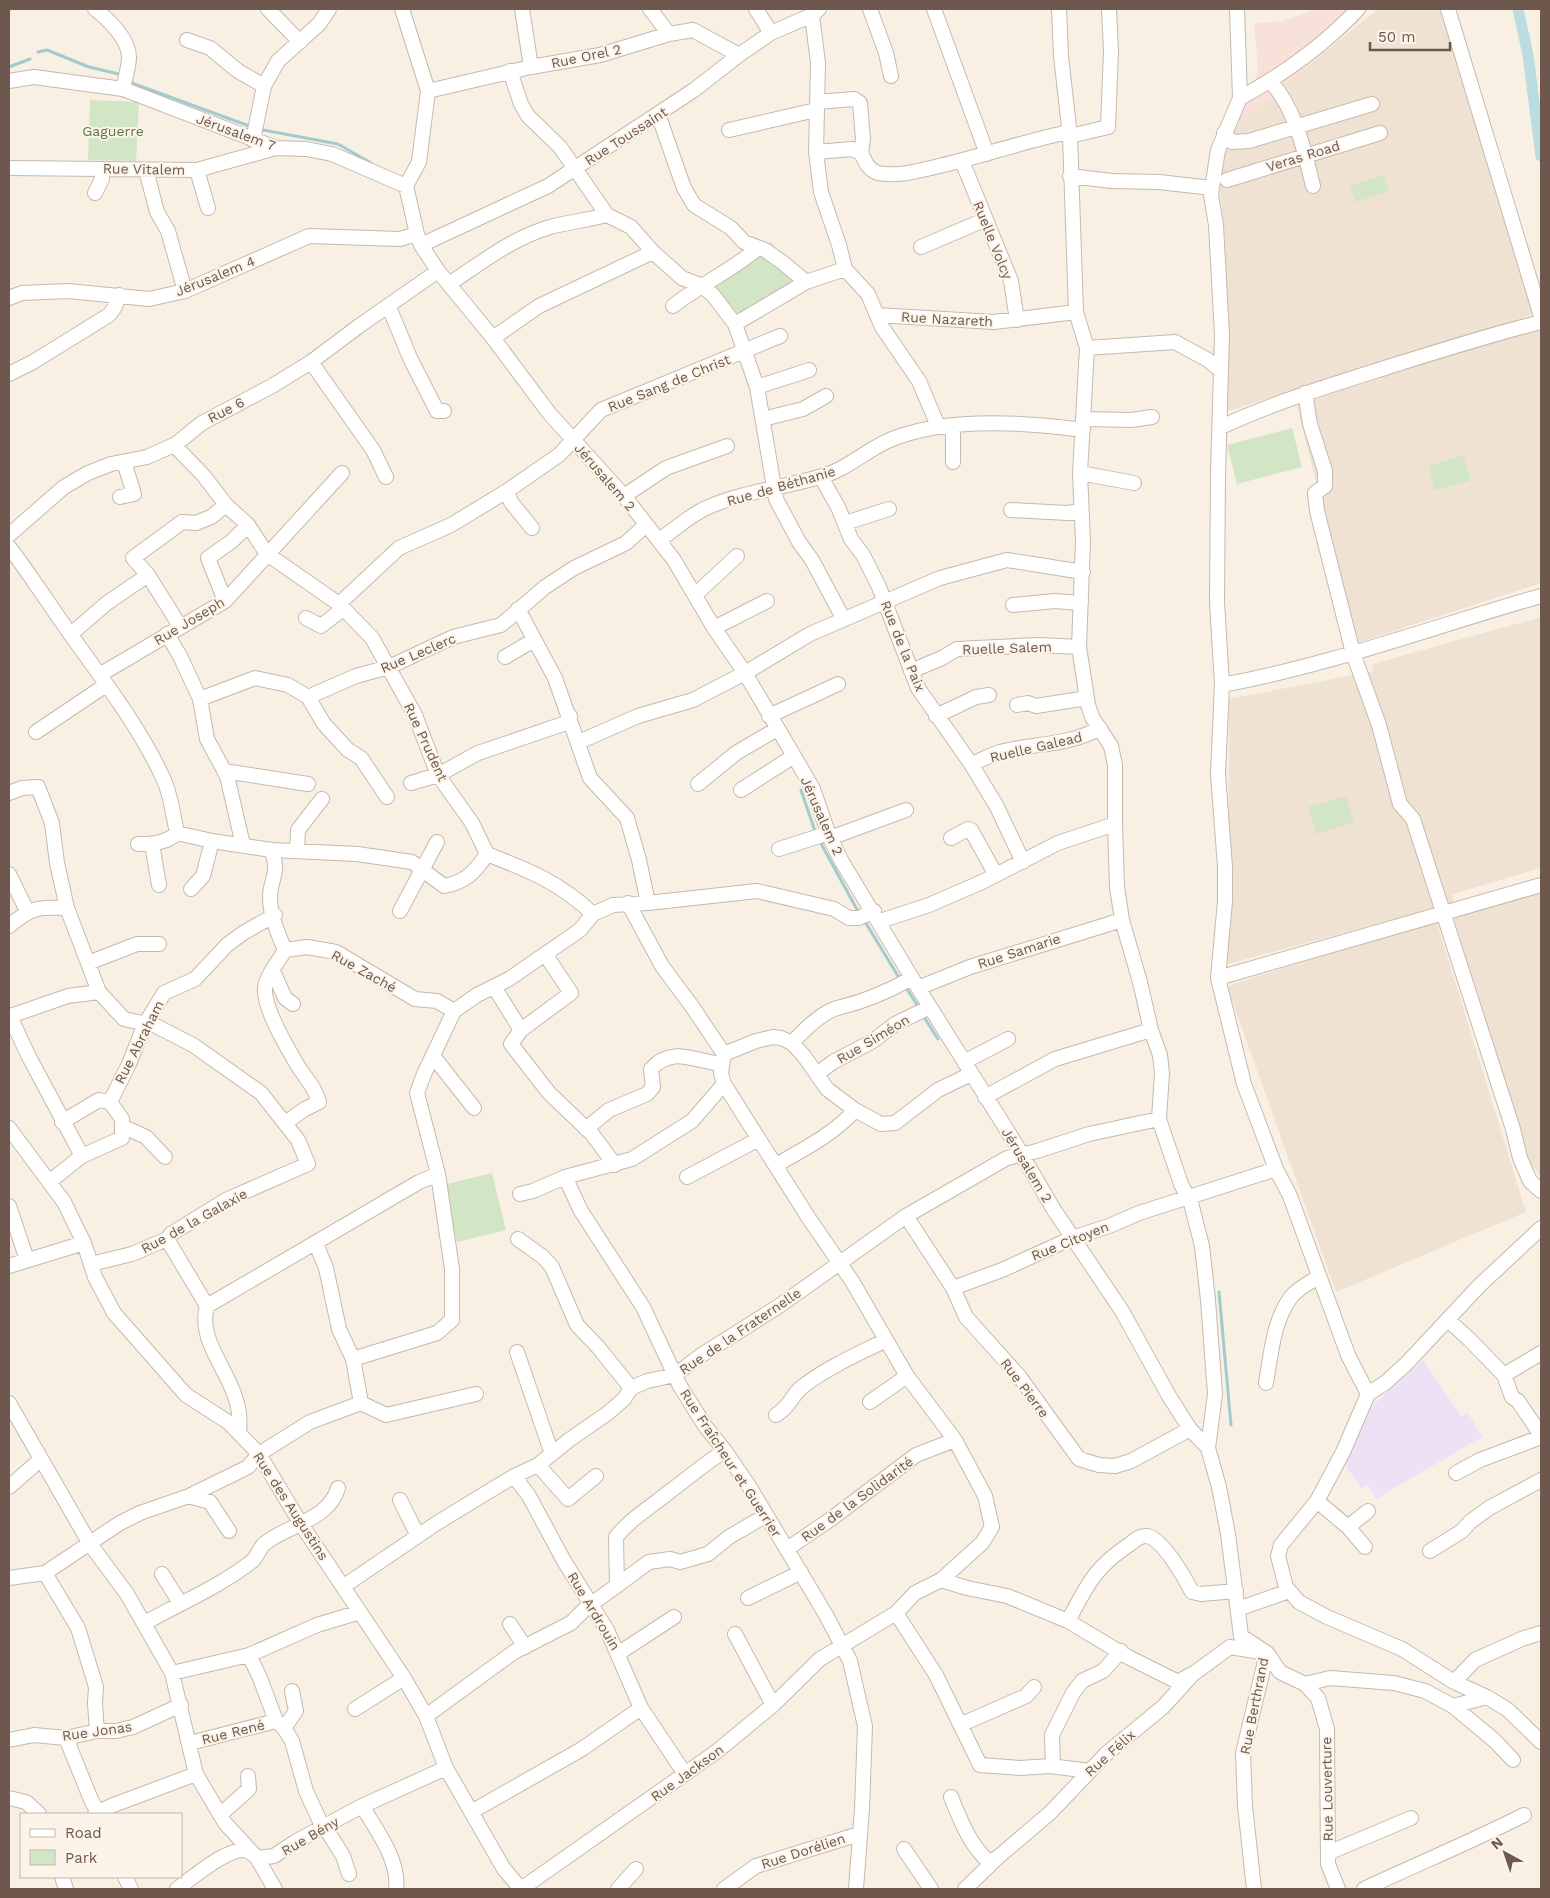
<svg xmlns="http://www.w3.org/2000/svg" width="1550" height="1898" viewBox="0 0 1550 1898" font-family="'Work Sans',sans-serif">
<style>
.residential{fill:#f0e2d3}
.commercial{fill:#f8e1d9}
.education{fill:#ede1f5}
.green{fill:#d2e5c4}
.lines{fill:none;stroke-linecap:round;stroke-linejoin:round}
.stream{stroke:#a2cbd0;stroke-width:3}
.canal{stroke:#bbdce0;stroke-width:11}
.minor-casing{stroke:#c8b8ac;stroke-width:16}
.minor{stroke:#fff;stroke-width:14}
.labels{text-anchor:middle;stroke-width:4;stroke-linejoin:round;paint-order:stroke}
.street-label{font-size:14px;fill:#6e584d;stroke:#fcf4e9}
.park-label{font-size:14px;fill:#587849;stroke:#fcf4e9}
</style>
<rect width="100%" height="100%" fill="#f9f0e4"/>
<path class="residential" d="M 1378,9 L 1449,9 L 1540,312 L 1228,411 L 1225,241 L 1218,166 L 1233,126 Z
M 1541,330 L 1541,583 L 1357,643 L 1295,399 Z
M 1541,617 L 1541,868 L 1452,894 L 1454,903 L 1228,964 L 1229,699 L 1374,671 L 1372,664 Z
M 1541,887 L 1541,1177 L 1524,1154 L 1454,918 Z
M 1436,920 L 1526,1212 L 1336,1292 L 1227,986 Z"/>
<path class="commercial" d="M 1318,9 L 1349,9 L 1360,21 L 1238,125 L 1235,121 L 1251,95 L 1258,69 L 1254,23 L 1282,21 Z"/>
<path class="education" d="M 1423,1360 L 1461,1416 L 1468,1413 L 1482,1437 L 1376,1499 L 1368,1485 L 1362,1489 L 1343,1462 L 1370,1408 Z"/>
<path class="green" d="M 90,100 L 139,102 L 136,161 L 88,160 Z
M 1384,175 L 1389,191 L 1356,202 L 1350,186 Z
M 771,242 L 797,277 L 738,321 L 712,286 Z
M 1292,428 L 1302,467 L 1237,484 L 1227,445 Z
M 1463,455 L 1471,480 L 1435,491 L 1429,466 Z
M 1346,796 L 1354,822 L 1316,834 L 1308,807 Z
M 492,1173 L 506,1230 L 457,1242 L 443,1185 Z"/>
<g class="lines">
<path class="stream" d="M 38,52 L 47,50 L 89,67 L 123,75
M 9,67 L 30,59
M 129,82 L 252,127
M 258,129 L 338,144 L 371,163
M 801,790 L 816,834
M 819,840 L 859,913
M 864,920 L 901,981
M 905,986 L 919,1008
M 922,1014 L 938,1039
M 1219,1292 L 1231,1425"/>
<path class="canal" d="M 1518,9 L 1528,55 L 1541,156"/>
<defs>
<path id="minor" d="M 95,9 C 108,19 129,39 129,57 C 129,67 125,79 123,89
M 268,9 L 300,42
M 402,9 L 428,91 L 419,162 L 406,186 L 417,234 L 421,245 L 438,271 L 493,338 L 549,413 L 624,496 L 674,560 L 714,628 L 745,673 L 794,756 L 813,789 L 830,838 L 841,860 L 912,978 L 1015,1143 L 1054,1210 L 1122,1311 L 1169,1396 L 1190,1429 L 1208,1448
M 522,9 L 531,67
M 650,9 L 669,34
M 756,9 L 771,33
M 870,9 L 886,53 L 891,76
M 934,9 L 987,154
M 1059,9 L 1061,56 L 1070,136 L 1076,312 L 1087,348 L 1080,473 L 1083,541 L 1079,647 L 1088,705 L 1092,717 L 1111,746 L 1115,765 L 1115,824 L 1117,887 L 1122,920 L 1140,982 L 1151,1030 L 1160,1055 L 1162,1073 L 1159,1119 L 1181,1184 L 1191,1203 L 1202,1246 L 1208,1300 L 1215,1394 L 1208,1448 L 1219,1487 L 1228,1534 L 1241,1636 L 1267,1653 L 1243,1753 L 1245,1806 L 1254,1889
M 1237,9 L 1240,98 L 1218,150 L 1211,195 L 1216,225 L 1222,335 L 1218,474 L 1217,602 L 1222,685 L 1218,774 L 1225,867 L 1225,901 L 1218,978 L 1244,1084 L 1276,1169 L 1290,1196 L 1348,1355 L 1368,1394
M 1448,9 L 1541,316
M 812,15 L 818,63 L 816,152 L 821,192 L 839,245 L 845,269 L 868,294 L 882,327 L 919,381 L 938,426
M 187,40 L 210,48 L 238,71 L 264,86
M 510,71 L 521,104 L 528,116 L 560,147 L 607,215 L 631,227 L 653,252 L 682,278 L 700,285 L 713,295 L 735,324 L 757,387 L 776,499 L 799,542 L 812,560 L 843,618
M 9,81 L 34,77 L 123,89 L 276,148 L 306,149 L 332,154 L 406,186
M 1271,82 C 1296,110 1304,150 1313,186
M 428,91 L 531,67 L 600,55 L 669,34 L 693,30 L 739,55
M 1240,98 C 1282,75 1325,44 1358,9
M 817,102 L 854,99 L 860,103 L 863,139 L 861,153 C 865,161 868,170 878,173 C 896,177 918,171 935,167 C 980,157 1024,141 1069,132
M 658,114 L 684,188 L 694,205 L 731,228 L 744,242 L 765,250 L 782,262 L 806,282
M 729,130 L 816,110
M 1224,133 L 1232,142 L 1249,141 L 1372,104
M 1070,136 L 1108,127 L 1111,51 L 1109,9
M 253,140 L 264,86 L 278,61 L 319,24 L 329,9
M 816,152 L 852,149 L 861,153
M 962,161 L 1011,281 L 1017,320
M 9,168 L 197,170 L 276,148
M 146,170 L 157,212 L 168,231 L 185,291
M 197,170 L 208,208
M 1070,176 L 1112,181 L 1159,182 L 1212,188
M 1227,180 L 1380,133
M 95,193 L 102,179 L 102,169
M 421,245 L 548,186 L 694,90 L 739,55 L 771,33 L 812,15 L 819,9
M 921,247 L 984,220
M 449,284 C 481,263 512,238 550,227 C 569,222 588,220 607,215
M 9,298 L 22,293 L 68,291 L 149,299 L 185,291 L 309,236 L 400,239 L 417,234
M 673,306 C 700,285 730,271 757,249
M 389,307 L 410,358 L 437,411 L 444,411
M 877,315 L 994,322 L 1076,312
M 735,324 L 806,282 L 845,269
M 493,338 L 539,306 L 653,252
M 1087,348 L 1175,342 L 1208,360 L 1221,371
M 311,362 L 373,450 L 386,477
M 9,374 L 33,362 L 109,315 L 115,307 L 119,295
M 757,387 L 809,370
M 1305,393 L 1310,424 L 1325,471 L 1325,486 L 1315,493 L 1317,511 L 1353,653 L 1379,725 L 1400,804 L 1413,819 L 1513,1129 L 1520,1158 L 1530,1181 L 1541,1191
M 763,419 L 803,409 L 826,396
M 1085,419 L 1131,420 L 1152,417
M 953,425 L 953,462
M 1221,427 C 1275,402 1331,385 1388,367 C 1439,351 1489,335 1541,322
M 174,445 L 204,476 L 226,505 L 248,525 L 267,554 L 339,604 L 372,638 L 415,715 L 438,775 L 472,823 L 487,854 C 530,871 559,882 593,914
M 1080,473 L 1134,483
M 821,477 L 838,507 L 851,539 L 863,555 L 879,587 L 918,688 L 971,764 L 996,805 L 1023,862
M 507,491 L 511,502 L 532,528
M 624,496 L 666,468 L 727,446
M 120,497 L 134,494 L 124,462
M 1011,510 L 1068,513 L 1081,511
M 845,523 L 889,509
M 9,535 L 64,487 L 88,473 L 111,464 L 147,457 L 176,444 L 202,423 L 272,386 L 311,362 L 359,326 L 438,271
M 659,540 C 674,530 689,516 706,508 C 741,492 782,488 819,477 C 847,470 867,449 892,439 C 947,417 1025,422 1083,430
M 9,547 C 26,569 41,592 57,615 C 93,668 136,719 163,778 C 171,794 173,815 177,833 L 212,841 L 272,850 L 357,854 L 412,862 L 444,886 C 466,882 475,872 487,854
M 148,575 L 133,558 L 182,522 L 196,523 L 211,517 L 226,505
M 695,595 L 737,556
M 225,601 L 208,558 L 232,541 L 248,525
M 1013,605 L 1055,601 L 1081,603
M 518,609 L 555,678 L 590,778 L 627,818 L 639,860 L 648,903
M 306,618 L 321,626 L 339,612 L 339,604 L 399,548 L 451,525 L 507,491 L 559,455 L 601,410 L 780,336
M 714,628 L 767,601
M 71,634 L 107,603 L 148,575 L 180,626
M 167,634 L 180,656 L 200,699 L 207,739 L 227,776 L 243,845
M 505,657 L 534,640
M 911,671 L 942,658 L 957,649 L 1038,645 L 1079,647
M 101,674 L 225,601 L 342,473
M 1222,685 C 1331,665 1435,626 1541,596
M 308,697 L 324,724 L 348,750 L 361,758 L 387,797
M 200,699 L 255,678 L 288,685 L 308,697 L 356,676 L 389,667 L 453,637 L 501,625 L 545,587 L 574,568 L 626,543 L 646,525
M 1017,705 L 1028,703 L 1036,706 L 1087,698
M 769,716 L 838,684
M 936,716 L 976,697 L 989,695
M 36,732 L 106,685
M 579,742 L 638,716 L 693,700 L 745,673 L 810,634 L 940,578 L 1007,560 L 1083,572
M 971,764 C 981,760 991,755 1000,752 C 1034,743 1069,746 1100,728
M 224,771 L 308,784
M 411,783 L 438,775 L 478,753 L 569,722 L 570,716
M 698,784 L 736,753 L 777,729
M 741,790 L 794,756
M 9,793 L 22,788 L 38,787 L 52,823 L 57,863 L 67,908 L 99,992 L 124,1019 L 156,1026 L 193,1045 L 261,1093 L 298,1140 L 308,1164 L 226,1200 L 171,1234 L 167,1239 L 132,1254 L 91,1264
M 830,838 L 906,810
M 951,838 L 968,829 L 971,830 L 996,875
M 138,844 C 152,844 167,843 177,833
M 152,844 L 159,885
M 779,849 L 829,833
M 272,850 C 273,856 276,864 275,870 C 274,879 270,887 270,897 C 270,915 278,934 285,950 L 307,947 L 336,952 L 415,999 L 437,1001 L 454,1011
M 297,851 L 298,830 L 322,799
M 9,874 L 27,911
M 191,889 L 203,876 L 212,841
M 628,903 L 662,966 L 691,1005 L 724,1054
M 400,911 L 437,842
M 880,921 L 929,905 L 982,882 L 1058,843 L 1115,824
M 9,926 C 32,907 37,907 67,908
M 285,950 C 279,961 266,976 265,988 C 263,1008 288,1049 298,1066 C 306,1079 315,1087 319,1102 L 305,1109 L 285,1123
M 88,963 L 137,944 L 159,944
M 273,971 L 285,998 L 293,1004
M 1218,978 L 1541,885
M 494,987 L 521,1030 L 511,1044 L 549,1093 L 592,1134 L 615,1165
M 918,988 L 970,967 L 1122,920
M 521,1030 L 571,993 L 545,954
M 792,1043 C 803,1031 823,1010 841,1007 C 866,1001 889,991 912,978
M 724,1054 L 721,1073 L 724,1084 L 692,1121 L 632,1159 L 565,1177 L 581,1211 L 643,1307 L 680,1386 L 705,1426 L 725,1451 L 749,1486 L 826,1615 L 850,1661 L 865,1726 L 862,1809 L 856,1889
M 724,1054 L 756,1041 L 773,1037 L 781,1038 L 792,1043 L 804,1056 L 827,1089 L 855,1110 L 881,1124 L 895,1123 L 938,1090 L 971,1074
M 433,1056 L 474,1108
M 964,1062 L 1008,1039
M 817,1074 L 833,1062 L 873,1041 L 895,1024 L 930,1007
M 985,1097 L 1055,1059 L 1151,1030
M 62,1122 L 99,1100 L 110,1102
M 122,1126 L 146,1137 L 165,1157
M 9,1128 L 64,1202 L 84,1243 L 95,1277 L 114,1313 L 186,1395 L 228,1422 L 259,1454 L 301,1524 L 404,1678 L 426,1716 L 446,1768 L 504,1869 L 521,1889
M 586,1129 L 609,1110 L 647,1094 L 653,1087 L 651,1069 C 672,1045 696,1062 722,1064
M 82,1156 L 28,1055 L 10,1016 L 68,996 L 99,992
M 776,1165 C 804,1149 834,1134 855,1110
M 687,1177 L 759,1139
M 49,1182 L 82,1156 L 122,1138 L 122,1119 L 110,1102 L 129,1064 L 145,1024 L 164,993 L 195,979 L 227,945 L 243,933 L 275,915
M 520,1194 L 533,1191 L 565,1177
M 9,1206 L 27,1260
M 906,1216 L 953,1288 L 966,1317 L 1019,1376 L 1079,1459 L 1099,1465 L 1115,1466 L 1131,1461 L 1190,1429
M 167,1239 L 207,1306 C 195,1349 245,1380 239,1431
M 518,1239 L 543,1257 L 552,1267 L 577,1325 L 598,1347 L 631,1388
M 316,1244 L 326,1268 L 339,1329 L 353,1359 L 361,1403
M 9,1266 L 84,1243
M 953,1288 L 1002,1270 L 1072,1238 L 1109,1226 L 1139,1213 L 1276,1169
M 207,1306 L 419,1182 L 438,1174
M 1448,1320 L 1469,1339 L 1504,1375 L 1541,1353
M 517,1352 L 552,1454
M 353,1359 L 437,1333 L 452,1320 L 452,1269 L 438,1174 L 417,1093 L 424,1074 L 454,1011 L 477,995 L 509,979 L 580,930 L 593,914 L 613,905 L 648,903 L 757,891 L 834,909 L 849,918 L 859,918 L 874,911
M 1504,1375 L 1512,1397 L 1518,1401 L 1541,1435
M 1266,1383 C 1271,1355 1273,1321 1291,1297 C 1298,1288 1309,1283 1319,1277
M 870,1402 L 907,1376
M 9,1403 L 90,1544 L 127,1594 L 172,1673 L 196,1774 L 225,1823 L 257,1858 L 275,1889
M 776,1415 C 792,1405 790,1397 802,1387 C 826,1368 858,1354 886,1340
M 538,1465 L 568,1499 L 596,1476
M 1456,1473 L 1480,1460 L 1541,1437
M 514,1476 L 529,1496 L 564,1561 L 607,1630 L 641,1708 L 685,1774
M 9,1487 L 40,1460
M 189,1496 L 210,1502 L 229,1531
M 400,1500 L 418,1536
M 1317,1501 L 1348,1527 L 1368,1511
M 1348,1527 L 1365,1547
M 787,1549 L 831,1519 L 916,1455 L 955,1440
M 1430,1551 L 1462,1531 L 1470,1522 L 1489,1508 L 1541,1480
M 45,1573 L 78,1628 L 96,1687 L 95,1703 L 97,1731
M 162,1574 L 180,1603
M 9,1578 L 45,1573 L 120,1523 L 140,1513 L 189,1496 L 248,1467 L 259,1454 L 310,1422 L 361,1403 L 386,1415 L 476,1394
M 941,1580 L 967,1588 L 1007,1596 L 1068,1621 L 1128,1657 L 1178,1682 L 1190,1675
M 344,1586 L 437,1523 L 514,1476 L 538,1465 L 569,1440 L 608,1413 L 624,1399 L 631,1388 L 647,1381 L 675,1375 L 700,1356 L 779,1306 L 906,1216 L 1007,1158 L 1037,1151 L 1089,1134 L 1159,1119
M 617,1586 L 616,1537 C 631,1518 651,1507 669,1492 C 688,1478 705,1463 725,1451
M 748,1598 L 801,1572
M 1238,1609 L 1289,1591
M 896,1613 L 936,1675 L 980,1765 L 1020,1768 L 1050,1766 L 1090,1771
M 1068,1621 C 1088,1584 1094,1568 1130,1544 C 1134,1541 1140,1535 1147,1536 C 1163,1539 1185,1578 1192,1592 L 1201,1594 L 1236,1591
M 145,1623 C 180,1603 219,1587 251,1562 C 257,1558 259,1549 264,1544 C 287,1525 329,1520 338,1488
M 510,1624 L 525,1647
M 735,1634 L 773,1705
M 619,1653 L 674,1617
M 249,1655 L 260,1678 L 276,1721 L 284,1728 L 292,1741 L 306,1791 L 323,1828
M 172,1673 L 249,1655 L 317,1625 L 360,1612
M 1454,1682 L 1475,1660 L 1524,1638 L 1541,1633
M 1305,1684 L 1330,1678 L 1394,1683 L 1425,1691 L 1453,1706 L 1487,1697 L 1508,1710 L 1541,1742
M 1487,1697 L 1454,1682 L 1402,1649 L 1327,1617 L 1299,1602 L 1286,1587 L 1278,1556 L 1281,1545 L 1317,1501 L 1343,1452 L 1368,1394 L 1385,1383 L 1406,1364 L 1479,1286 L 1541,1228
M 1453,1706 L 1495,1741 L 1513,1760
M 355,1709 L 404,1678
M 426,1716 L 514,1652 L 571,1623 L 586,1608 L 649,1562 L 670,1559 L 680,1562 L 708,1554 L 729,1537 L 765,1516
M 962,1724 L 1026,1696 L 1034,1687
M 284,1728 L 296,1711 L 292,1691
M 66,1738 L 92,1802 L 100,1814
M 9,1740 L 34,1735 L 66,1738 L 97,1731 L 116,1731 L 133,1727 L 181,1705
M 190,1743 L 276,1721
M 1053,1766 L 1052,1735 L 1073,1693 L 1082,1681 L 1103,1671 L 1121,1651
M 951,1797 C 961,1821 969,1844 989,1862 L 997,1858
M 9,1798 L 26,1802 L 39,1814
M 362,1806 C 376,1829 400,1861 396,1889
M 471,1812 L 582,1749 L 641,1708
M 95,1814 L 111,1806 L 196,1774
M 221,1814 L 249,1789 L 248,1776
M 325,1827 L 343,1856 L 349,1874
M 904,1849 L 931,1889
M 1328,1853 L 1411,1818
M 62,1877 L 66,1889
M 125,1877 L 131,1889
M 177,1889 C 191,1879 231,1844 248,1851 C 251,1852 254,1856 257,1858 L 274,1856 L 295,1842 L 362,1806 L 446,1768
M 521,1889 L 716,1752 L 773,1705 L 820,1659 L 896,1613 L 915,1593 L 941,1580 L 982,1543 L 992,1527 L 985,1496 L 955,1440 L 907,1376 L 852,1281 L 808,1217 L 724,1084
M 618,1889 L 636,1869
M 724,1889 L 756,1866 L 859,1834
M 965,1889 L 997,1858 L 1051,1812 L 1106,1754 L 1163,1707 L 1193,1674 L 1230,1647 L 1267,1653 L 1280,1672 L 1305,1684 L 1318,1698 L 1327,1729 L 1328,1864 L 1338,1889
M 1364,1889 C 1417,1864 1471,1842 1524,1815"/>
</defs>
<use href="#minor" class="minor-casing"/>
<use href="#minor" class="minor"/>
</g>
<g class="labels">
<g class="street-label">
<text transform="translate(586 56) rotate(-12)" y="5">Rue Orel 2</text>
<text transform="translate(236 132) rotate(20)" y="5">Jérusalem 7</text>
<text transform="translate(626 136) rotate(-33)" y="5">Rue Toussaint</text>
<text transform="translate(1303 156) rotate(-17)" y="5">Veras Road</text>
<text transform="translate(144 169) rotate(1)" y="5">Rue Vitalem</text>
<text transform="translate(993 240) rotate(68)" y="5">Ruelle Volcy</text>
<text transform="translate(215 276) rotate(-22)" y="5">Jérusalem 4</text>
<text transform="translate(947 319) rotate(3)" y="5">Rue Nazareth</text>
<text transform="translate(669 383) rotate(-22)" y="5">Rue Sang de Christ</text>
<text transform="translate(226 410) rotate(-28)" y="5">Rue 6</text>
<text transform="translate(605 477) rotate(49)" y="5">Jérusalem 2</text>
<text transform="translate(781 486) rotate(-16)" y="5">Rue de Béthanie</text>
<text transform="translate(189 621) rotate(-31)" y="5">Rue Joseph</text>
<text transform="translate(903 646) rotate(68)" y="5">Rue de la Paix</text>
<text transform="translate(1007 648) rotate(-2)" y="5">Ruelle Salem</text>
<text transform="translate(418 653) rotate(-23)" y="5">Rue Leclerc</text>
<text transform="translate(426 742) rotate(65)" y="5">Rue Prudent</text>
<text transform="translate(1036 747) rotate(-13)" y="5">Ruelle Galead</text>
<text transform="translate(822 816) rotate(66)" y="5">Jérusalem 2</text>
<text transform="translate(1019 951) rotate(-18)" y="5">Rue Samarie</text>
<text transform="translate(364 971) rotate(29)" y="5">Rue Zaché</text>
<text transform="translate(873 1039) rotate(-31)" y="5">Rue Siméon</text>
<text transform="translate(139 1042) rotate(-63)" y="5">Rue Abraham</text>
<text transform="translate(1027 1165) rotate(59)" y="5">Jérusalem 2</text>
<text transform="translate(194 1221) rotate(-29)" y="5">Rue de la Galaxie</text>
<text transform="translate(1070 1241) rotate(-22)" y="5">Rue Citoyen</text>
<text transform="translate(740 1331) rotate(-34)" y="5">Rue de la Fraternelle</text>
<text transform="translate(1025 1388) rotate(53)" y="5">Rue Pierre</text>
<text transform="translate(731 1463) rotate(57)" y="5">Rue Fraîcheur et Guerrier</text>
<text transform="translate(857 1499) rotate(-36)" y="5">Rue de la Solidarité</text>
<text transform="translate(291 1506) rotate(57)" y="5">Rue des Augustins</text>
<text transform="translate(594 1611) rotate(59)" y="5">Rue Ardrouin</text>
<text transform="translate(1254 1706) rotate(-79)" y="5">Rue Berthrand</text>
<text transform="translate(97 1731) rotate(-8)" y="5">Rue Jonas</text>
<text transform="translate(233 1732) rotate(-14)" y="5">Rue René</text>
<text transform="translate(1110 1753) rotate(-42)" y="5">Rue Félix</text>
<text transform="translate(687 1773) rotate(-36)" y="5">Rue Jackson</text>
<text transform="translate(1327 1789) rotate(-91)" y="5">Rue Louverture</text>
<text transform="translate(310 1836) rotate(-30)" y="5">Rue Bény</text>
<text transform="translate(803 1851) rotate(-18)" y="5">Rue Dorélien</text>
</g>
<g class="park-label">
<text x="113" y="136">Gaguerre</text>
</g>
</g>
<rect width="1550" height="1898" fill="none" stroke="#6e584d" stroke-width="20"/>
<rect x="20" y="1813" width="162" height="65" fill="#fcf4e9" stroke="#c3b6ab"/>
<rect x="30" y="1829" width="25" height="8" fill="#ffffff" stroke="#c3b6ab"/>
<text x="65" y="1838" font-size="15" fill="#6e584d">Road</text>
<rect x="30" y="1850" width="25" height="15" fill="#d2e5c4" stroke="#c3b6ab"/>
<text x="65" y="1863" font-size="15" fill="#6e584d">Park</text>
<g transform="translate(1505 1853) rotate(320)" stroke="#fcf4e9" stroke-width="4" paint-order="stroke">
<path d="M0-4L9 19L0 12L-9 19Z" fill="#6e584d"/>
<text y="-8" font-size="14" font-weight="bold" text-anchor="middle" fill="#6e584d">N</text>
</g>
<path d="M1370 42v8h80v-8" fill="none" stroke="#6e584d" stroke-width="2.5"/>
<text x="1378" y="42" font-size="15" fill="#6e584d" stroke="#fcf4e9" stroke-width="4" paint-order="stroke">50 m</text>
</svg>
